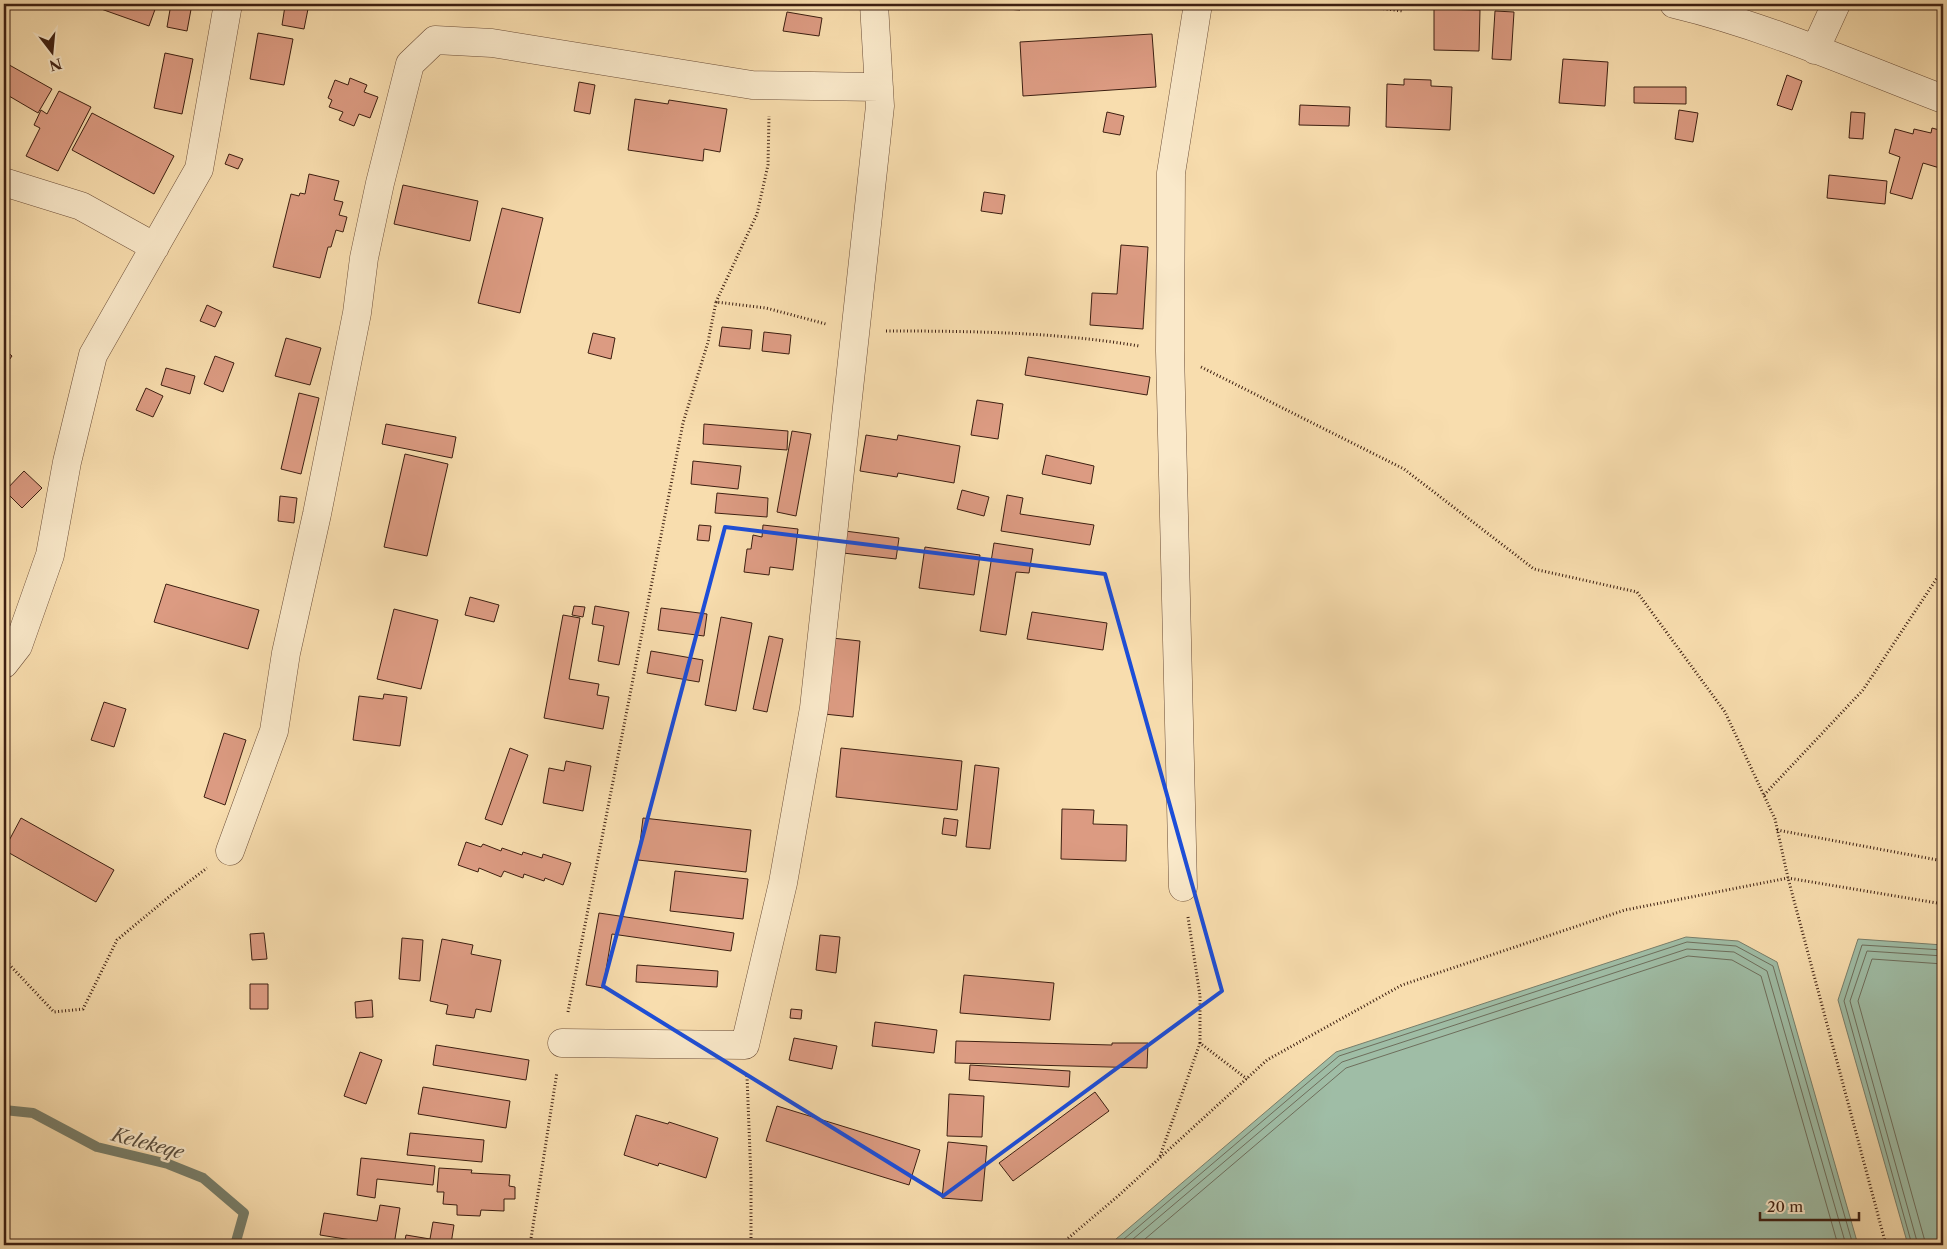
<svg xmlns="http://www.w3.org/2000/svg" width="1947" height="1249" viewBox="0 0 1947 1249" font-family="'Libre Caslon Text',serif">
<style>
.water{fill:#9fbda6;stroke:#787e6a}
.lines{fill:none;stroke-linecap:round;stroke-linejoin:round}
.shore{stroke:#6e6e5c;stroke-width:1}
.stream{stroke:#787e6a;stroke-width:10}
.building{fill:#dc9b82;stroke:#3d1f11}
.minor-casing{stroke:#6c4e38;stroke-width:29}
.path{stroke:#3d1f11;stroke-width:3;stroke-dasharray:1 2.5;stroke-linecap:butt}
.minor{stroke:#fae9ca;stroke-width:28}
.marked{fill:none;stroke:#1d4ed8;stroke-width:4;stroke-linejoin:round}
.labels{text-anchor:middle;stroke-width:4.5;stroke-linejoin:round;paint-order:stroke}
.water-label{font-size:19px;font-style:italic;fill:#5a4e3e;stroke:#fae9ca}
</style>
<rect width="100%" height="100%" fill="#f8ddae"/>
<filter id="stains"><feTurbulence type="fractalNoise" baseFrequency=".004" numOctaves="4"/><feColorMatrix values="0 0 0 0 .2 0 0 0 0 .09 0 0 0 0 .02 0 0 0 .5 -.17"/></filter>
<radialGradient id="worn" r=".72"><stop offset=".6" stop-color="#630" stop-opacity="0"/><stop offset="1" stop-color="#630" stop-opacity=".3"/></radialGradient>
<path class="water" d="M 1686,937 L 1738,941 L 1777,962 L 1858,1245 L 1109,1245 L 1336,1052 Z
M 1858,939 L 1943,945 L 1943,1245 L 1908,1245 L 1838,1000 Z"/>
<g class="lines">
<path class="shore" d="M 1117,1245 L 1339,1056 L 1687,942 L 1736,946 L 1773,966 L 1853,1245
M 1126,1245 L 1342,1062 L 1687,949 L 1734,952 L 1767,971 L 1846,1245
M 1138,1245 L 1346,1068 L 1688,956 L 1732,960 L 1761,976 L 1838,1245
M 1912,1245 L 1844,1001 L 1862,945 L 1943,950
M 1918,1245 L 1850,1001 L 1867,951 L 1943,956
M 1926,1245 L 1858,1001 L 1872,959 L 1943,964"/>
<path class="stream" d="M 4,1110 L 33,1113 L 97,1147 L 168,1164 L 203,1178 L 244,1213 L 235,1245"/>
</g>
<path class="building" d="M 87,4 L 157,4 L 149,26 Z
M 171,4 L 192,4 L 187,31 L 167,27 Z
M 965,4 L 1020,4 L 1020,10 L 965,6 Z
M 285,6 L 308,9 L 304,29 L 282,25 Z
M 1434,9 L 1480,10 L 1479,51 L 1434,50 Z
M 1495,11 L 1514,12 L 1511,60 L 1492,59 Z
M 787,12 L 822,18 L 819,36 L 783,31 Z
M 258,33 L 293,39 L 284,85 L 250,79 Z
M 1152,34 L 1156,87 L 1023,96 L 1020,42 Z
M 165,53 L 193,59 L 182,114 L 154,108 Z
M 1563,59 L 1608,62 L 1605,106 L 1559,103 Z
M 4,62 L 52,89 L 38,113 L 9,96 L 4,104 Z
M 1787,75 L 1802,81 L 1792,110 L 1777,105 Z
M 350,78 L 367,85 L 364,92 L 378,97 L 370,118 L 359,114 L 354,126 L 339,120 L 343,112 L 329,107 L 332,100 L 328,98 L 335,80 L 348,85 Z
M 1404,79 L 1431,80 L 1431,86 L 1452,87 L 1450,130 L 1386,127 L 1387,84 L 1404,85 Z
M 579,82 L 595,85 L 590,114 L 574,111 Z
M 1634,87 L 1686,87 L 1686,104 L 1634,103 Z
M 59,91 L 91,107 L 58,171 L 26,156 L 40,128 L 34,125 L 41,110 L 47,114 Z
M 635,99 L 668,104 L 669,100 L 727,109 L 720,152 L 704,149 L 703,161 L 628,150 Z
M 1300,105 L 1350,107 L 1349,126 L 1299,125 Z
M 1679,110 L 1698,113 L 1693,142 L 1675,139 Z
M 1107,112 L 1124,116 L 1120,135 L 1103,132 Z
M 1851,112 L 1865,113 L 1863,139 L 1849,138 Z
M 92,113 L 174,156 L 154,194 L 72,150 Z
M 1932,128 L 1943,131 L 1943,169 L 1923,163 L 1912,199 L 1890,193 L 1900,157 L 1889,153 L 1895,129 L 1913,134 L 1914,129 L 1931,133 Z
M 229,154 L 243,159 L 238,169 L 225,164 Z
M 309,174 L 339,181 L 334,200 L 343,202 L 339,215 L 347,217 L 343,232 L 336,230 L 331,247 L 328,247 L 320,278 L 273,267 L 291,194 L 299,196 L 300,193 L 305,194 Z
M 1829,175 L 1887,181 L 1885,204 L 1827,198 Z
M 403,185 L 478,201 L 470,241 L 394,224 Z
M 984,192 L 1005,195 L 1002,214 L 981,211 Z
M 502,208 L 543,218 L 520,313 L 478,303 Z
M 1121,245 L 1148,247 L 1143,329 L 1090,325 L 1092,293 L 1117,294 Z
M 207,305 L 222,312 L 215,327 L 200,321 Z
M 722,327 L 752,330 L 750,349 L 719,346 Z
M 764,332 L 791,335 L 789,354 L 762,351 Z
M 593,333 L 615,338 L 611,359 L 588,353 Z
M 286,338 L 321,348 L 310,385 L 275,376 Z
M 4,349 L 12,356 L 4,367 Z
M 215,356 L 234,363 L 223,392 L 204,384 Z
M 1028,357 L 1150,377 L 1147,395 L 1025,375 Z
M 166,368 L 195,376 L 190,394 L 161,385 Z
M 146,388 L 163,396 L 153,417 L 136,410 Z
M 299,393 L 319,398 L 301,474 L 281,469 Z
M 977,400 L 1003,404 L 998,439 L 971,435 Z
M 386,424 L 456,437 L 452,458 L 382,444 Z
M 704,424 L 788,431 L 787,450 L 703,444 Z
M 792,431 L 811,434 L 796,516 L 777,512 Z
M 866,435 L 897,440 L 898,435 L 960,446 L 954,483 L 898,473 L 897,477 L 860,471 Z
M 405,454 L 448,464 L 427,556 L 384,547 Z
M 1046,455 L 1094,466 L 1091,484 L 1042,474 Z
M 693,461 L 741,466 L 738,489 L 691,484 Z
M 24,471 L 42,488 L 22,508 L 5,491 Z
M 962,490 L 989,497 L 984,516 L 957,509 Z
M 717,493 L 768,498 L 767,517 L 715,513 Z
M 1007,495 L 1023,498 L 1020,514 L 1094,525 L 1090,545 L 1001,531 Z
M 280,496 L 297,498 L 294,523 L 278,521 Z
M 699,525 L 711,526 L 709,541 L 697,540 Z
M 763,525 L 798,529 L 793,570 L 770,567 L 769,575 L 744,572 L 747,549 L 751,549 L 753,535 L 762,537 Z
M 845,531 L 899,538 L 896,559 L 843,553 Z
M 994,543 L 1033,549 L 1029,573 L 1016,572 L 1006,635 L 980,631 Z
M 925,547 L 980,555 L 974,595 L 919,588 Z
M 166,584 L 259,610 L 248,649 L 154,622 Z
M 470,597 L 499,605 L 494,622 L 465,615 Z
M 574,606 L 585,607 L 583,617 L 572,615 Z
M 595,606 L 629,612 L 619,665 L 598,661 L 604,626 L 592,624 Z
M 661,608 L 707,614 L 704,636 L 658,630 Z
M 394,609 L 438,620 L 421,689 L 377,679 Z
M 1032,612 L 1107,623 L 1103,650 L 1027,639 Z
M 563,615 L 580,618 L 569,679 L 599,684 L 597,695 L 609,697 L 603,729 L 544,718 Z
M 721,617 L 752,623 L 736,711 L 705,705 Z
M 769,636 L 783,639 L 767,712 L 753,709 Z
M 832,638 L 860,641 L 853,717 L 824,714 Z
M 651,651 L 703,660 L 699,682 L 647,673 Z
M 384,694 L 407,697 L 400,746 L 353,740 L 359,696 L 383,699 Z
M 104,702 L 126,709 L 114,747 L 91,740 Z
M 224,733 L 246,740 L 225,805 L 204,797 Z
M 510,748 L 528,755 L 502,825 L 485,819 Z
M 841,748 L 962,761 L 957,810 L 836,797 Z
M 566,761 L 591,766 L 583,811 L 543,803 L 549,768 L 564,771 Z
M 975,765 L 999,768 L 990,849 L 966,847 Z
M 1062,809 L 1094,810 L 1093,824 L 1127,825 L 1126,861 L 1061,859 Z
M 21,818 L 114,870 L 96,902 L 4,850 Z
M 643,818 L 751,830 L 746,872 L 638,860 Z
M 944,818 L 958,820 L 956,836 L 942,834 Z
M 466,842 L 481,847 L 483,844 L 501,851 L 502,848 L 522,855 L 523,852 L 542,858 L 543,854 L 571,863 L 563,885 L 545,878 L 544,881 L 524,874 L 523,878 L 504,871 L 501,877 L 479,868 L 478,872 L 458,865 Z
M 675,871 L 748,879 L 743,919 L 670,911 Z
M 599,913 L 734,933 L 731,951 L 612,934 L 603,988 L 586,985 Z
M 264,933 L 267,959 L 252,960 L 250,934 Z
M 820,935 L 840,937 L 836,973 L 816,970 Z
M 402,938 L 423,940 L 420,981 L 399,979 Z
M 442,939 L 473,945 L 471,954 L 501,960 L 491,1012 L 476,1009 L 474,1018 L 446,1014 L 448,1005 L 430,1001 Z
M 637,965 L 718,971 L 717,987 L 636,982 Z
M 964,975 L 1054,983 L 1050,1020 L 960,1013 Z
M 250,984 L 268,984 L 268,1009 L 250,1009 Z
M 372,1000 L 373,1017 L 356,1018 L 355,1002 Z
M 791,1009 L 802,1010 L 801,1019 L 790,1018 Z
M 875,1022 L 937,1030 L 934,1053 L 872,1046 Z
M 794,1038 L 837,1046 L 832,1069 L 789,1060 Z
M 956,1041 L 1112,1045 L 1112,1043 L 1148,1043 L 1147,1068 L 955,1063 Z
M 436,1045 L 529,1060 L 526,1080 L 433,1065 Z
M 360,1052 L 382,1060 L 366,1104 L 344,1096 Z
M 970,1065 L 1070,1071 L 1069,1087 L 969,1080 Z
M 423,1087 L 510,1101 L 506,1128 L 418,1114 Z
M 1095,1092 L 1109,1111 L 1013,1181 L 999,1163 Z
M 949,1094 L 984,1096 L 982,1137 L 947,1136 Z
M 777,1106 L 920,1150 L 909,1185 L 766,1141 Z
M 636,1115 L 668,1124 L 669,1122 L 718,1138 L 706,1178 L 659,1163 L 658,1166 L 624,1155 Z
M 410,1133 L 484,1140 L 482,1162 L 407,1155 Z
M 948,1142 L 987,1146 L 982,1201 L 942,1198 Z
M 361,1158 L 435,1166 L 433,1185 L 377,1179 L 375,1198 L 357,1195 Z
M 439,1168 L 472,1170 L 471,1173 L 510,1175 L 509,1186 L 515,1187 L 515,1199 L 504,1199 L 504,1211 L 481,1210 L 480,1216 L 457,1215 L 457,1205 L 443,1204 L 444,1192 L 437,1192 Z
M 380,1205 L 400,1208 L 394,1245 L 383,1245 L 320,1235 L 324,1213 L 377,1221 Z
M 433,1222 L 454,1225 L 451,1244 L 458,1245 L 404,1245 L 406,1235 L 430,1239 Z"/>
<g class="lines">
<defs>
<path id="minor" d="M 1674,4 C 1766,26 1854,65 1943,99
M 1815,50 L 1836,4
M 4,182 L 81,206 L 155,247
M 4,664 L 18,646 L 50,555 L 67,462 L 93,355 L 199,169 L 228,4
M 230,851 L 274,731 L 286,653 L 317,514 L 357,313 L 364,258 L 380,183 L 410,64 L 435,40 L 492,43 L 752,85 L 879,87
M 1183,887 L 1170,351 L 1171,173 L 1198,4
M 562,1043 L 745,1045 L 783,883 L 814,708 L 880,106 L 874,4"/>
</defs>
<use href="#minor" class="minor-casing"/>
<path class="path" d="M 1345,4 L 1403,11
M 716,302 L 757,214 L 768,165 L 769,116
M 886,331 C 971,331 1055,332 1139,346
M 1201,367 L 1404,469 L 1534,569 L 1637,592 L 1725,712 L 1775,819 L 1788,878 L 1886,1245
M 1764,795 L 1863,690 L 1943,569
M 1777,830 L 1943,861
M 1188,917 L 1200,996 L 1200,1043 L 1247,1079
M 4,959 L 54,1012 L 83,1009 L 117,940 L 170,896 L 207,868
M 568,1012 L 683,423 L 708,342 L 716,302 L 766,308 L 826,324
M 747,1076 L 751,1179 L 751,1245
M 1160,1156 L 1200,1043
M 530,1245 L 557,1072
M 1060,1245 L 1117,1197 L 1267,1060 L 1402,985 L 1625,910 L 1788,878 L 1943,904"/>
<use href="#minor" class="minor"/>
</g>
<path class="marked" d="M 725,527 L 1105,574 L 1222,991 L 943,1196 L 603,986 Z"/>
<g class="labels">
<g class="water-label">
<text transform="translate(148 1143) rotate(15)" y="7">Kelekeqe</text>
</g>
</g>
<rect width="1947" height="1249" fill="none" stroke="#f8ddae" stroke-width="20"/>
<rect x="5" y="5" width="1937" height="1239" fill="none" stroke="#3d1f11" stroke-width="2.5"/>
<rect x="10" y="10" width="1927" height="1229" fill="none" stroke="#3d1f11"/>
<g transform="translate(52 52) rotate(164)" stroke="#fae9ca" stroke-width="4" paint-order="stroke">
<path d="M0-4L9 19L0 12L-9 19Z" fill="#3d1f11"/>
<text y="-8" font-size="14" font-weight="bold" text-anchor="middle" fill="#3d1f11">N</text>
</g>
<path d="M1760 1212v8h99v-8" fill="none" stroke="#3d1f11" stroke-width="2.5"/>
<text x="1767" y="1212" font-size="15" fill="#3d1f11" stroke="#fae9ca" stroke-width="4" paint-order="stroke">20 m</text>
<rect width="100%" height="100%" filter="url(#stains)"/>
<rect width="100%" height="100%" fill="url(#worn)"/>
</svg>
